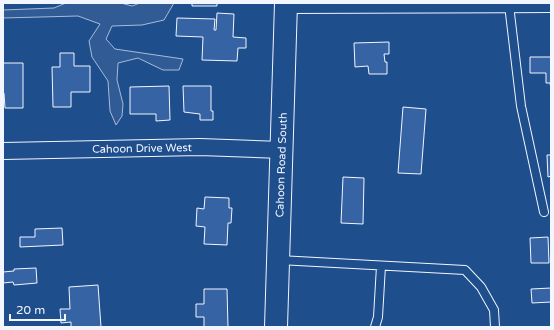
<svg xmlns="http://www.w3.org/2000/svg" width="554" height="330" viewBox="0 0 554 330" font-family="'Varela Round',sans-serif">
<style>
.built{fill:#305b95;stroke:#a8bbd7}
.building{fill:#3563a3;stroke:#f2f6ff}
.lines{fill:none;stroke-linecap:round;stroke-linejoin:round}
.lane-casing{stroke:#f2f6ff;stroke-width:10}
.street-casing{stroke:#f2f6ff;stroke-width:18}
.secondary-casing{stroke:#f2f6ff;stroke-width:24}
.lane{stroke:#1f4e8c;stroke-width:8}
.street{stroke:#1f4e8c;stroke-width:16}
.secondary{stroke:#1f4e8c;stroke-width:22}
.labels{text-anchor:middle;stroke-width:3;stroke-linejoin:round;paint-order:stroke}
.street-label{font-size:11px;fill:#f2f6ff;stroke:#1f4e8c}
</style>
<rect width="100%" height="100%" fill="#1f4e8c"/>
<path class="built" d="M 66,3 L 121,3 L 132,6 L 140,3 L 174,3 L 164,20 L 142,25 L 112,26 L 106,39 L 115,49 L 183,59 L 179,70 L 163,70 L 138,58 L 118,63 L 117,80 L 123,104 L 122,116 L 116,125 L 110,111 L 108,81 L 92,57 L 89,41 L 100,24 L 78,16 L 3,18 L 3,10 L 54,8 Z"/>
<path class="building" d="M 192,3 L 217,3 L 217,6 L 192,6 Z
M 217,13 L 234,14 L 233,37 L 246,38 L 246,48 L 238,48 L 237,61 L 202,60 L 203,37 L 176,36 L 177,18 L 215,19 L 214,30 L 216,30 Z
M 389,42 L 389,54 L 384,54 L 385,62 L 387,62 L 387,74 L 369,74 L 368,66 L 355,67 L 354,43 Z
M 60,53 L 74,53 L 74,66 L 90,66 L 90,92 L 71,92 L 71,107 L 53,107 L 52,67 L 60,67 Z
M 530,57 L 551,57 L 551,89 L 550,83 L 546,83 L 546,73 L 530,73 Z
M 3,63 L 23,63 L 23,108 L 5,108 L 4,93 L 3,93 Z
M 169,86 L 170,120 L 156,121 L 156,114 L 130,114 L 130,87 Z
M 183,86 L 211,86 L 211,111 L 213,111 L 213,120 L 200,120 L 200,114 L 184,112 Z
M 403,107 L 426,109 L 421,174 L 398,173 Z
M 547,155 L 551,155 L 551,176 L 548,177 Z
M 343,177 L 364,178 L 363,224 L 341,223 Z
M 205,197 L 229,198 L 229,208 L 232,208 L 231,223 L 228,223 L 227,245 L 204,244 L 205,227 L 196,226 L 197,208 L 204,209 Z
M 62,228 L 63,245 L 20,247 L 20,237 L 35,237 L 35,229 Z
M 548,237 L 549,263 L 531,263 L 530,238 Z
M 36,268 L 37,283 L 14,285 L 13,282 L 3,283 L 3,272 L 14,271 L 14,269 Z
M 98,285 L 101,327 L 71,327 L 71,322 L 61,323 L 60,309 L 70,309 L 69,287 Z
M 551,288 L 551,302 L 532,303 L 531,289 Z
M 204,289 L 227,289 L 228,327 L 204,327 L 204,317 L 196,317 L 196,304 L 204,304 Z"/>
<g class="lines">
<defs>
<path id="lane" d="M 509,5 L 521,106 L 544,212
M 279,260 L 465,270 L 481,287 L 494,310 L 495,327
M 375,327 L 378,317 L 381,266"/>
<path id="street" d="M 286,5 L 551,4
M 3,151 L 200,147 L 281,150"/>
<path id="secondary" d="M 276,327 L 286,3"/>
</defs>
<use href="#lane" class="lane-casing"/>
<use href="#street" class="street-casing"/>
<use href="#secondary" class="secondary-casing"/>
<use href="#lane" class="lane"/>
<use href="#street" class="street"/>
<use href="#secondary" class="secondary"/>
</g>
<g class="labels">
<g class="street-label">
<text transform="translate(142 148) rotate(-1)" y="4">Cahoon Drive West</text>
<text transform="translate(281 165) rotate(-88)" y="4">Cahoon Road South</text>
</g>
</g>
<rect width="554" height="330" fill="none" stroke="#f2f6ff" stroke-width="8"/>
<path d="M10 314v6h55v-6" fill="none" stroke="#f2f6ff" stroke-width="2"/>
<text x="16" y="314" font-size="12" fill="#f2f6ff" stroke="#1f4e8c" stroke-width="3" paint-order="stroke">20 m</text>
</svg>
